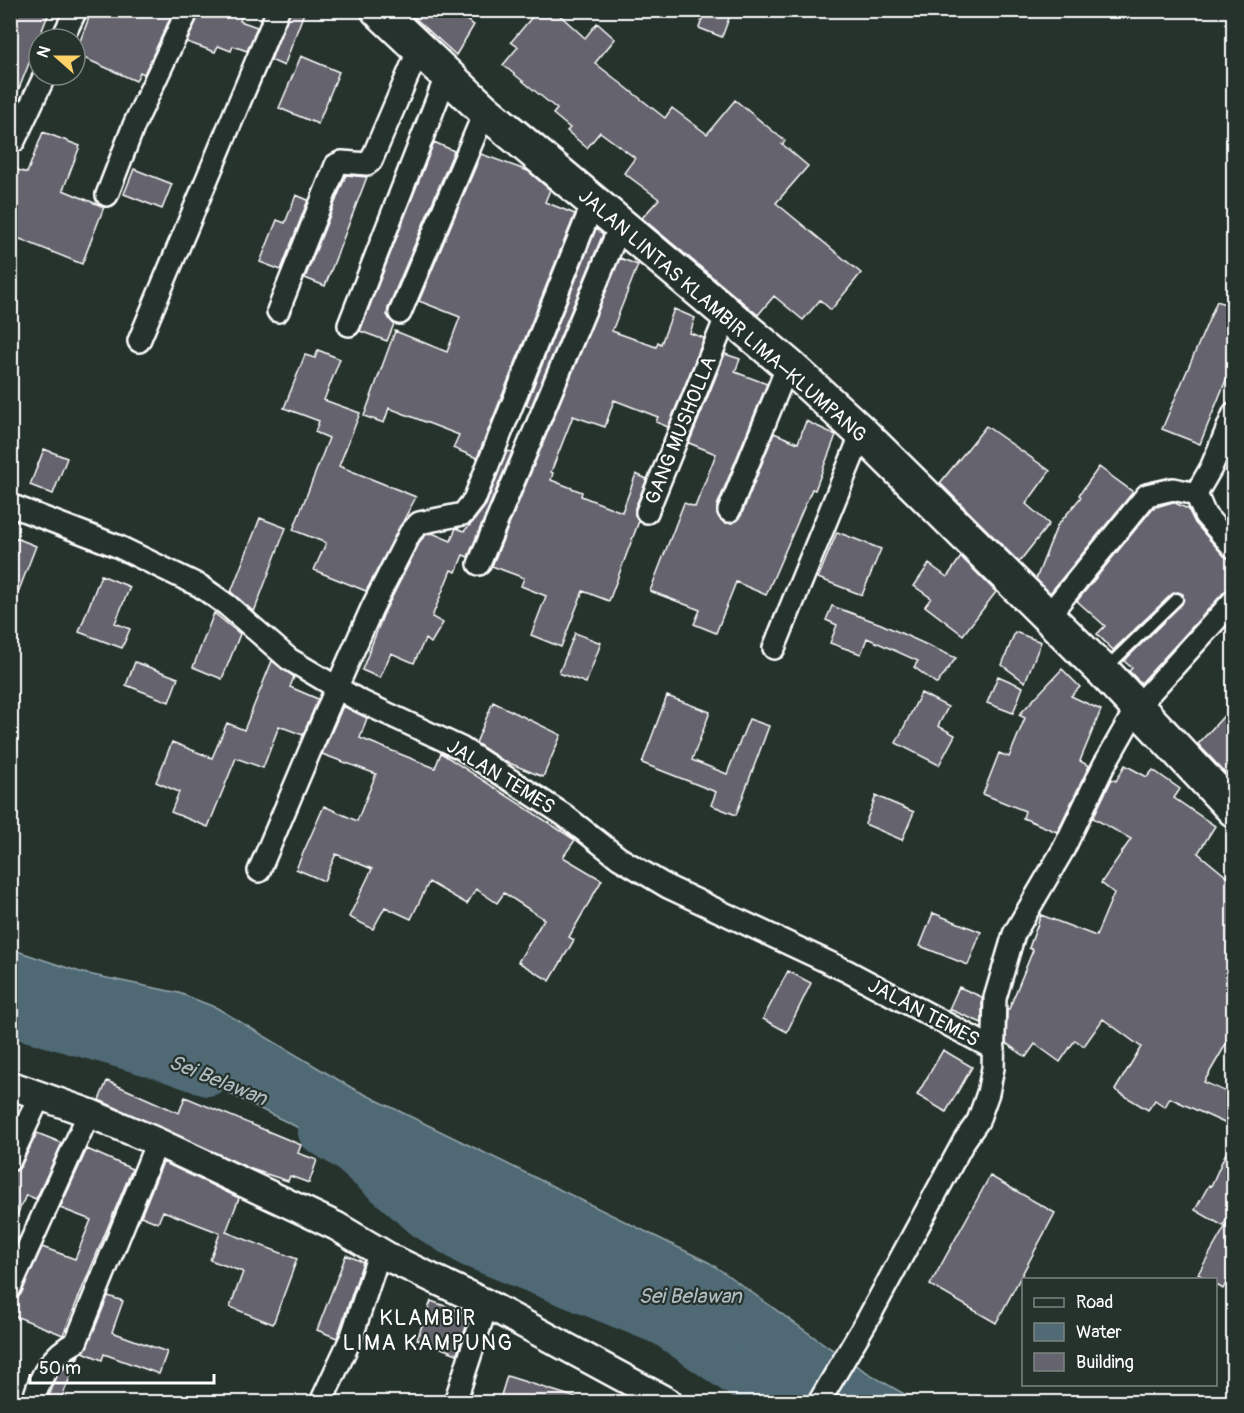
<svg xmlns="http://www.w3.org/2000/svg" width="1244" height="1413" viewBox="0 0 1244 1413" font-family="Pangolin,sans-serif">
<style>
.water{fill:#4f6a75;stroke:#95a6ac;stroke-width:1.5}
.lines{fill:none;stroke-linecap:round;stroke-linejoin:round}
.river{stroke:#4f6a75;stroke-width:44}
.building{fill:#65636e;stroke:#fff;stroke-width:1.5}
.service-casing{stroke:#fff;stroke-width:15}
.minor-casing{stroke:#fff;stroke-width:26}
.tertiary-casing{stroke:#fff;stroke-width:32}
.primary-casing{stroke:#fff;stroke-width:38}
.service{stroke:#26332d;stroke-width:10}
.minor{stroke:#26332d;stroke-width:21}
.tertiary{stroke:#26332d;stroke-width:27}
.primary{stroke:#26332d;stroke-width:33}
.labels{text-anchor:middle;stroke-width:4.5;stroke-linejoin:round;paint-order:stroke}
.street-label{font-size:20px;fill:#fff;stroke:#26332d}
.water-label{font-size:21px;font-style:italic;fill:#b0bcc1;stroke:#26332d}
.quarter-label{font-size:22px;letter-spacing:1.5px;fill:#fff;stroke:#26332d}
</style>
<rect width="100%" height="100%" fill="#26332d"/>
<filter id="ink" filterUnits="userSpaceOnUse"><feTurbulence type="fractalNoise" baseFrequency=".0167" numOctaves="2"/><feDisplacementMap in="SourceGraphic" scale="12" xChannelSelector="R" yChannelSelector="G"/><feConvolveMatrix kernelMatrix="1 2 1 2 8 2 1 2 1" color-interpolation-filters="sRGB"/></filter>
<g filter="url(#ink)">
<path class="water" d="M 11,949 L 83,973 L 179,993 L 217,1008 L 352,1088 L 710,1263 C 780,1311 844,1364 920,1402 L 806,1402 L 743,1364 L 427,1202 L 313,1135 L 107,1033 L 11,996 Z"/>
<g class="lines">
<path class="river" d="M 10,1014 L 160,1057 L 208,1074
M 320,1132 L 347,1149 L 425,1217 L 470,1245 L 664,1324 L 777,1402"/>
</g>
<path class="building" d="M 10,10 L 50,10 L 11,109 L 10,108 Z
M 92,10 L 174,10 L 144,74 L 140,72 L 136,81 L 75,54 Z
M 201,10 L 244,10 L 240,21 L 257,27 L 247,51 L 233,46 L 231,51 L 218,46 L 215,52 L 187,42 Z
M 290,10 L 305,10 L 284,66 L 271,60 Z
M 406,10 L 451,10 L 474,25 L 456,55 Z
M 538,10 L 554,10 L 585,38 L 597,23 L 615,39 L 595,63 L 665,118 L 672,108 L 707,134 L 735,100 L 785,141 L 782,144 L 808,166 L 776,203 L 861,273 L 831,310 L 820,300 L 803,320 L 774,296 L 758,315 L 642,218 L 659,199 L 624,173 L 635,158 L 600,132 L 587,148 L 567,131 L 570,128 L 553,114 L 557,109 L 503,65 L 518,47 L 511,42 Z
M 705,10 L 732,10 L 722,37 L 699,28 Z
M 301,56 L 339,72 L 318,124 L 279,108 Z
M 43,132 L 80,146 L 63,190 L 104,207 L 82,264 L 10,235 L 10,190 L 18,170 L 27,173 Z
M 434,142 L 454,151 L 388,308 L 387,315 L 394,324 L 387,341 L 360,331 Z
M 481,154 L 528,171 L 550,190 L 545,202 L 575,214 L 477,458 L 453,448 L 459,435 L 389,408 L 384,423 L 364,416 L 395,331 L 447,352 L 460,317 L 419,301 Z
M 134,169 L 172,184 L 162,209 L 124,194 Z
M 346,175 L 367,177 L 325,286 L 305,278 Z
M 296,195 L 308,200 L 281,270 L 260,262 L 277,220 L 285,223 Z
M 596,229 L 603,234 L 531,407 L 526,405 Z
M 620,258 L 638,265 L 612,331 L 656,347 L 658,342 L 661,344 L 674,309 L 695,318 L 690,333 L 704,338 L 668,427 L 656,422 L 658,417 L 614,400 L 605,427 L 573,416 L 551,472 L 553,473 L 551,480 L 582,492 L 581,496 L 622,512 L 636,474 L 647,479 L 635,508 L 635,514 L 639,521 L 609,601 L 583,591 L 561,647 L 531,635 L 546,596 L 521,586 L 524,578 L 492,566 Z
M 1217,301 L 1233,307 L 1233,382 L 1226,380 L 1200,444 L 1162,429 Z
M 318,350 L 340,359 L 324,400 L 360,413 L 339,466 L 416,497 L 366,591 L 314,570 L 326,543 L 293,530 L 329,438 L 315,432 L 319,421 L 284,408 L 305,355 L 315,358 Z
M 725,354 L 740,359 L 735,372 L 767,384 L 717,506 L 717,513 L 724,523 L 731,523 L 741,516 L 774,433 L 798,443 L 806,421 L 836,435 L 815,490 L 812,489 L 766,595 L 736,582 L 716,633 L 694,624 L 700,610 L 650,591 L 684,503 L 695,507 L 716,454 L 689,443 Z
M 986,426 L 1050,471 L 1026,504 L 1049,524 L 1019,562 L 940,483 Z
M 44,449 L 67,458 L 53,494 L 30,485 Z
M 507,451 L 512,452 L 468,557 L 463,555 L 456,572 L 451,570 L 432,617 L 443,623 L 431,643 L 425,639 L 414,663 L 391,653 L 380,678 L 362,670 L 384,613 L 421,540 L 426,535 L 432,533 L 451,541 L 456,528 L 464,531 L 473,522 L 486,505 Z
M 1099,467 L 1133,492 L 1050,593 L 1036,579 L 1057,526 L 1081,497 L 1079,495 Z
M 1173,502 L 1188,509 L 1195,523 L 1224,556 L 1233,560 L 1233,588 L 1225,591 L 1141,683 L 1129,671 L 1132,668 L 1124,661 L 1182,604 L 1183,594 L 1178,592 L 1172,594 L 1113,650 L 1097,634 L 1105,626 L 1077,601 L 1153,508 Z
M 260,518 L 286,528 L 254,612 L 231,592 Z
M 837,532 L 881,549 L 862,595 L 818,578 Z
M 16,538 L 36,546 L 12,608 L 10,553 Z
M 961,557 L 996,592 L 963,635 L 925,606 L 931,598 L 914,586 L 929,564 L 947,577 Z
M 101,575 L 130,587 L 115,623 L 130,629 L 122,648 L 79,632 Z
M 832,606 L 881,624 L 956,658 L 937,684 L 914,667 L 918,661 L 867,638 L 861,654 L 830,643 L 837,625 L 826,620 Z
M 214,613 L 240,634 L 222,679 L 193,667 Z
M 1015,632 L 1041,642 L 1025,682 L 1002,665 Z
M 575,633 L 601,643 L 586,683 L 559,673 Z
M 272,661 L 294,677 L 290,687 L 318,699 L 303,735 L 279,726 L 263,768 L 236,758 L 208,827 L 171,812 L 179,792 L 156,782 L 172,742 L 212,758 L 227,723 L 244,730 Z
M 135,662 L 178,678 L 169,702 L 126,685 Z
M 1062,669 L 1080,687 L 1071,696 L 1101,710 L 1080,761 L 1089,766 L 1057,832 L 1023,818 L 1025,811 L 983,794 L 999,753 L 1009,757 L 1025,718 L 1019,715 Z
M 998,676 L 1023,687 L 1013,713 L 987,703 Z
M 921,693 L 948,707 L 938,726 L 955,735 L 939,765 L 896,743 Z
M 667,696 L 710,712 L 692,760 L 727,774 L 749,719 L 769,726 L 736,815 L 711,805 L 716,792 L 642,763 Z
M 493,702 L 561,735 L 543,777 L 502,760 L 476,743 Z
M 343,706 L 367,718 L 360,738 L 435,768 L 441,753 L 575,840 L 563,857 L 602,880 L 569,937 L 574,940 L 550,981 L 518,962 L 544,919 L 504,893 L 497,903 L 476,889 L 467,904 L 429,882 L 411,919 L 385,907 L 373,929 L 349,917 L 372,869 L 336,854 L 324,881 L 296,869 L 324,806 L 357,821 L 376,774 L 322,754 Z
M 1233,706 L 1233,774 L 1230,778 L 1198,744 Z
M 1125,765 L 1147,777 L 1153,770 L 1180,789 L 1174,798 L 1215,826 L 1198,853 L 1233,882 L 1233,1032 L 1204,1082 L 1233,1095 L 1233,1127 L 1170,1098 L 1165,1107 L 1155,1100 L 1148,1110 L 1115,1090 L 1141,1047 L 1103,1019 L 1084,1046 L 1075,1040 L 1060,1062 L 1035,1044 L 1026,1057 L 1006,1043 L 1007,1009 L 1009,1009 L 1033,950 L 1029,948 L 1041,915 L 1096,936 L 1114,893 L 1101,883 L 1131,839 L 1093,818 L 1112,779 L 1116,781 Z
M 876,796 L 914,812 L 902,840 L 865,824 Z
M 933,913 L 981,932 L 968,965 L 920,946 Z
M 788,971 L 811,983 L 787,1032 L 763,1019 Z
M 959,987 L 982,997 L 982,1023 L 949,1009 Z
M 943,1050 L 972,1067 L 946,1112 L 917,1095 Z
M 107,1081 L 179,1113 L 185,1097 L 301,1145 L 298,1153 L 317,1160 L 309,1183 L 290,1176 L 288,1181 L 251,1169 L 99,1100 Z
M 37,1133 L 62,1143 L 36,1199 L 26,1195 L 10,1231 L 10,1173 L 21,1166 Z
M 1233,1137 L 1233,1207 L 1223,1226 L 1195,1210 L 1209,1185 L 1211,1186 Z
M 87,1149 L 132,1169 L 63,1335 L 10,1314 L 10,1301 L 21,1294 L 42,1247 L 75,1259 L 91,1220 L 60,1208 Z
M 163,1162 L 239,1198 L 226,1232 L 297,1259 L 273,1324 L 230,1307 L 243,1272 L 210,1260 L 220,1233 L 163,1211 L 158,1223 L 141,1216 Z
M 990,1176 L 1055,1213 L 996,1323 L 930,1285 Z
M 1233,1213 L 1233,1270 L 1223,1289 L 1215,1284 L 1215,1280 L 1208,1280 L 1198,1274 Z
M 10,1235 L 19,1238 L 10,1256 Z
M 346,1255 L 363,1262 L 337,1338 L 317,1330 Z
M 108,1296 L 123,1301 L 112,1332 L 167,1352 L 159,1374 L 104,1354 L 102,1360 L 83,1352 Z
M 431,1301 L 470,1315 L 457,1354 L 417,1339 Z
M 79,1355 L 60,1402 L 47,1401 L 58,1374 Z
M 507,1376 L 577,1398 L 576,1402 L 499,1402 Z"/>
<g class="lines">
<defs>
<path id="service" d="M 1105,669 L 1177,599"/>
<path id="minor" d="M 62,39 L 76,10
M 14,141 L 45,75
M 107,195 L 134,125 L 188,10
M 278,311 L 336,165 L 342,162 L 367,164 L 371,161 L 419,49
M 400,313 L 485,111
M 349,325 L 447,74
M 139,341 L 278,10
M 1234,413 L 1211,468 L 1196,494 L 1205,515 L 1234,548
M 10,505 L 117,546 L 200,586 L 227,605 L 289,659 L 358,700 L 461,748 L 564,815 L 619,858 L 668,887 L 847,971 L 994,1049
M 729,511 L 788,365
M 647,512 L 727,315
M 479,564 L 620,226
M 1047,617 L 1147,495 L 1173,489 L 1196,494
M 774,648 L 862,433
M 259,871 L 336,689 L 372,608 L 410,533 L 419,523 L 463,514 L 474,500 L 593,203
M 10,1160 L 40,1095
M 10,1288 L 89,1113
M 33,1402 C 40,1376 51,1355 76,1342 L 157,1142
M 321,1402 L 352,1336 L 380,1251
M 455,1402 L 487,1304
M 819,1402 L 869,1317 L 964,1141 L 978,1121 L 988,1093 L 993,1068 L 995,998 L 1014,934 L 1063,850 L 1103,767 L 1137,707 L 1234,600"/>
<path id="tertiary" d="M 10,1085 L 89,1113 L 157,1142 L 336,1226 L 392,1259 L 487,1304 L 668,1402"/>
<path id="primary" d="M 378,10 L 485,111 L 788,365 L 862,433 L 1103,671 L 1234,810"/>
</defs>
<use href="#service" class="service-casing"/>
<use href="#minor" class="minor-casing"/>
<use href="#tertiary" class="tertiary-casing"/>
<use href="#primary" class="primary-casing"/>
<use href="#service" class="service"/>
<use href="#minor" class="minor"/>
<use href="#tertiary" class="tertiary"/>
<use href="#primary" class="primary"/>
</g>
</g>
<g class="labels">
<g class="street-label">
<text transform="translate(723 315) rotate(41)" y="7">JALAN LINTAS KLAMBIR LIMA–KLUMPANG</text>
<text transform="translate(680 430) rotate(-68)" y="7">GANG MUSHOLLA</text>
<text transform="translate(501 776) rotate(32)" y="7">JALAN TEMES</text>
<text transform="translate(924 1012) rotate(28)" y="7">JALAN TEMES</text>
</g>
<g class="water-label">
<text transform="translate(218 1080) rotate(22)" y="7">Sei Belawan</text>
<text x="690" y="1303">Sei Belawan</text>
</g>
<g class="quarter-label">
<text x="428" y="1325">KLAMBIR<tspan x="428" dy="25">LIMA KAMPUNG</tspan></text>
</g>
</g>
<rect width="1244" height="1413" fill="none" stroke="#26332d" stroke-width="36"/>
<rect x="18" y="18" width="1208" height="1377" fill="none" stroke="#fff" stroke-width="2" filter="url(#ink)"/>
<rect x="1022" y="1278" width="195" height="108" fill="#26332d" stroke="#7d8581" stroke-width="1.5"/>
<rect x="1034" y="1298" width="30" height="9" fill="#26332d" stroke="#7d8581" stroke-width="1.5"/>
<text x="1076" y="1308" font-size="18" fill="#ffffff">Road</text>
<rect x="1034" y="1323" width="30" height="18" fill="#4f6a75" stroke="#7d8581" stroke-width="1.5"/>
<text x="1076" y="1338" font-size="18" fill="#ffffff">Water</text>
<rect x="1034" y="1353" width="30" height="18" fill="#65636e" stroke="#7d8581" stroke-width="1.5"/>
<text x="1076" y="1368" font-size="18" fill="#ffffff">Building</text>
<g transform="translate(57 57) rotate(291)"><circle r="28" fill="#26332d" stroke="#7d8581" stroke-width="1.5"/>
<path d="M0-4.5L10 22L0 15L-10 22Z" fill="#ffd166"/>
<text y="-9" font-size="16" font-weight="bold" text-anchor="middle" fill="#ffffff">N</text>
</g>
<path d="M30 1374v9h184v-9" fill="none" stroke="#ffffff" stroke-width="3"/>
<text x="39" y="1374" font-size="18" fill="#ffffff" stroke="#26332d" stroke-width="4.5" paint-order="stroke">50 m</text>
</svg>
